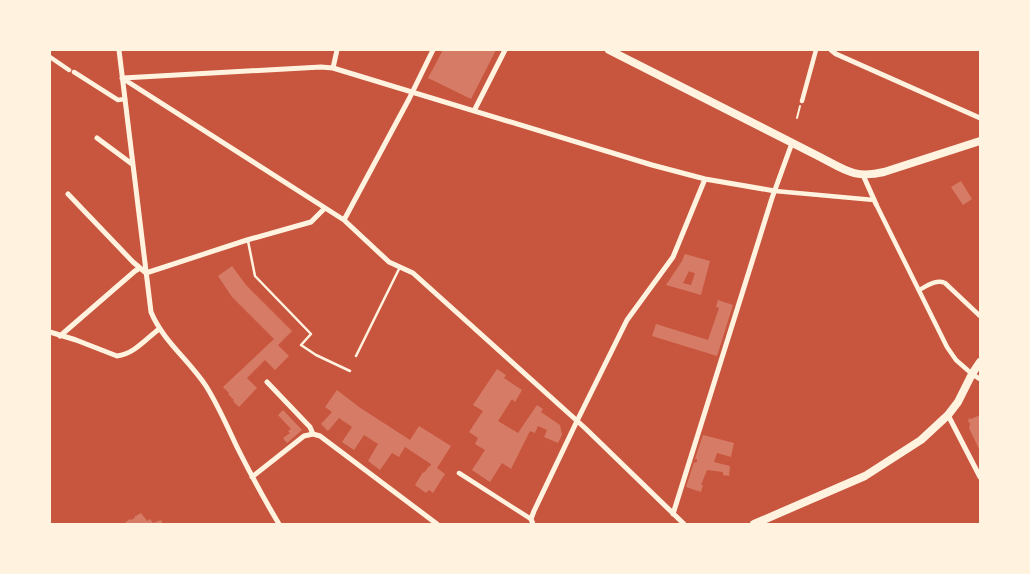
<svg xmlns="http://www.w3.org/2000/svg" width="1030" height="574" viewBox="0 0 1030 574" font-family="Montserrat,sans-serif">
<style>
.building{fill:#d67c66;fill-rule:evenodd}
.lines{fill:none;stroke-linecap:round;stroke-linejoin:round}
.path{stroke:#fff3e0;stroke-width:2}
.service{stroke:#fff3e0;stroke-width:2.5}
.pedestrian{stroke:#fff3e0;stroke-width:4.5}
.minor{stroke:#fff3e0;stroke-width:5}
.secondary{stroke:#fff3e0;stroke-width:8}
</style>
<rect width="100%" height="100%" fill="#c8553d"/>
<path class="building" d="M 443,50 L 496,50 L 471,99 L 428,78 Z
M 961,181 L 972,199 L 963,205 L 951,187 Z
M 685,254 L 710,261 L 701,295 L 666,285 L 682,261 ZM 689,271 L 690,272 L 695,273 L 691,285 L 683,283 Z
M 232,266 L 246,285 L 292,331 L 278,345 L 289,356 L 275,370 L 265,360 L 247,378 L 257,388 L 239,407 L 233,401 L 234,400 L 228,394 L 229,393 L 223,387 L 274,339 L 232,297 L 218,276 Z
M 718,300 L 733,305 L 717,356 L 652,336 L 656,324 L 708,340 L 719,308 L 716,307 Z
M 497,369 L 506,375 L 504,378 L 522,390 L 515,402 L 512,399 L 498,421 L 518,433 L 537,405 L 543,409 L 541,412 L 560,425 L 562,435 L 558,443 L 544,437 L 547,430 L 538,426 L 535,433 L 530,431 L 511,469 L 502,463 L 490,482 L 472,470 L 485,450 L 475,444 L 478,438 L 469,432 L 483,411 L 473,405 Z
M 337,390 L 359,407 L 410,440 L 419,426 L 451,446 L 437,468 L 445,474 L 433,493 L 429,490 L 426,493 L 415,485 L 423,472 L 424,473 L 429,466 L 430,467 L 431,464 L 405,447 L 399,457 L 392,453 L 380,470 L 368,461 L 378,444 L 364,435 L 354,450 L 342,442 L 352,427 L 339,418 L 328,431 L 321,424 L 332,412 L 325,407 Z
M 283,410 L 302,430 L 287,443 L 283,438 L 290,433 L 288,431 L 291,429 L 278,415 Z
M 978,416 L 980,416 L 980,451 L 969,428 L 970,424 L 969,422 L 968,422 L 969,418 L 971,419 Z
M 703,435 L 734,443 L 731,457 L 717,453 L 714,462 L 730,466 L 729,476 L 723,475 L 723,472 L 707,470 L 701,485 L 703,485 L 701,492 L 686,487 L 694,462 L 696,463 L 697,461 L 697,459 L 695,459 Z
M 141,513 L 147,521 L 150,519 L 153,523 L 161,520 L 163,524 L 123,524 L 130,519 L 131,520 L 135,518 L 134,517 Z"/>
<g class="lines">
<path class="path" d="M 797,118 L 800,106"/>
<path class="service" d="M 248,241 L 255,276 L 311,334 L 301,345 L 316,355 L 350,371
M 356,356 L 400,267"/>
<path class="pedestrian" d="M 50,57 L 69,70
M 74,72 L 118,100 L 125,99
M 802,101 L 816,50
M 775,191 L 874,200
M 876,204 L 947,347 L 956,360 L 972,374
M 919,290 C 927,286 936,279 945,283 L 980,316
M 459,473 L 531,519"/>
<path class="minor" d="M 119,50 L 151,312 C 163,341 189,360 206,386 C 218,405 227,426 237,447 C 250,473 264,499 279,524
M 831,50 L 836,54 L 980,118
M 333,68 L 337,50
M 122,78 L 344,220 L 389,262 L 413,273 L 585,428 L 684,524
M 123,78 L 321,67 L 333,68 L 652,165 L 705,179 L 775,191
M 474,111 L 505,50
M 97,138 L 132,164
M 863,175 L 876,204
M 68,194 L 133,262 L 146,273
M 344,220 L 409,99 L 433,50
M 146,273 L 247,240 L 311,222 L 325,208
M 50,332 L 76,340 L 117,356 C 134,354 146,339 159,329
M 60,336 L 135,271 L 140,268
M 972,374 L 980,379
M 267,382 L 310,427 L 313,434
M 948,415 L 980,477
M 252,477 L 304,436 L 313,434 L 320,436 L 437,524
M 673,514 L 772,198 L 792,143
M 533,524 L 531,519 L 534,511 L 577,421 L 627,320 L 673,257 L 705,179"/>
<path class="secondary" d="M 609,50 L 820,157 C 845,170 855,179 884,172 L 980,141
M 754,524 L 865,476 L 921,440 L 948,415 L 958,402 L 972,374 L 980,362"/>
</g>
<rect width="1030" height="574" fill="none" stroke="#fff3e0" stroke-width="102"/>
</svg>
